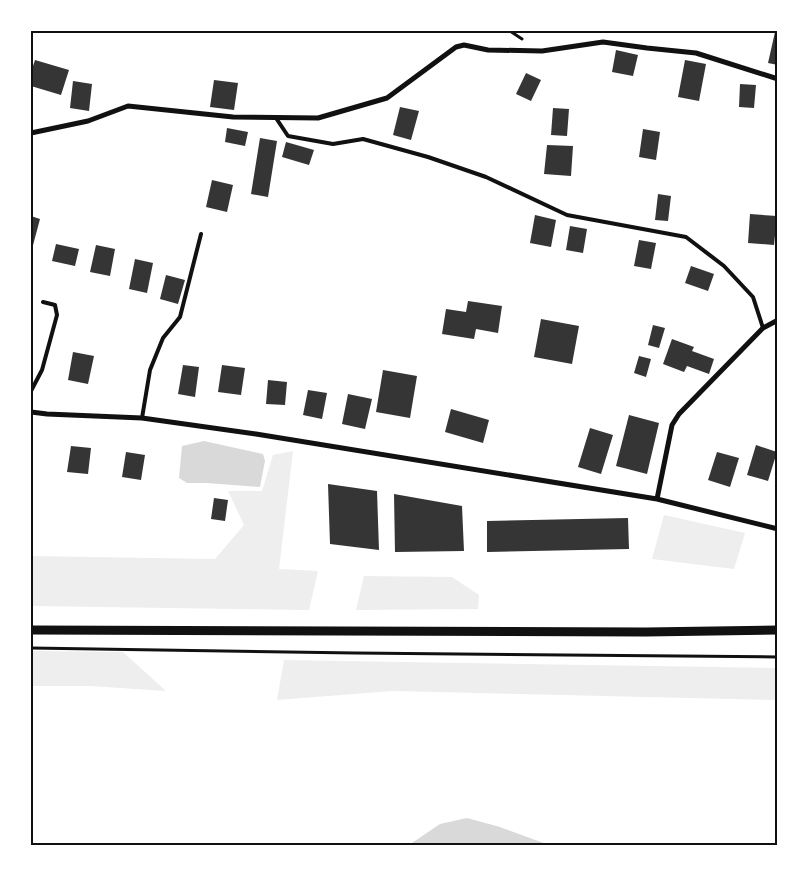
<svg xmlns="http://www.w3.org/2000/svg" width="809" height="876" viewBox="0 0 809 876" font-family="Lato,sans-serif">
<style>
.green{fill:#eee}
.water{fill:#d9d9d9}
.building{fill:#353535}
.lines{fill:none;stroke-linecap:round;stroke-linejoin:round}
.path{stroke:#111;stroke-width:3}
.service{stroke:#111;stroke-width:4}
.minor{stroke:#111;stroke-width:5}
.tertiary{stroke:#111;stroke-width:9}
.neatline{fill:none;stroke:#111;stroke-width:2}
</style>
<rect width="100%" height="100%" fill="#fff"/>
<path class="green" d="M 293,451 L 279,569 L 318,571 L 309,610 L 31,606 L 31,556 L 215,559 L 244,525 L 228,491 L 262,491 L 273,455 Z
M 664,515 L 745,533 L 734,569 L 652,559 Z
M 364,576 L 452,577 L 479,595 L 478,609 L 356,610 Z
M 31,651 L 123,652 L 166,691 L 90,686 L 31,686 Z
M 284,660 L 778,668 L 778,695 L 774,700 L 392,691 L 277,700 Z"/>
<path class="water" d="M 204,441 L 263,454 L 265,461 L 260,487 L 206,483 L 187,483 L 179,478 L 182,446 Z
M 467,818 L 500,827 L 549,845 L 409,845 L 440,824 Z"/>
<path class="building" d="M 775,32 L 778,33 L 778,65 L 768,63 Z
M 616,50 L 638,55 L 633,76 L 612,72 Z
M 35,60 L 69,70 L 61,95 L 31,86 L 31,72 Z
M 685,60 L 706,64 L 699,101 L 678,97 Z
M 526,73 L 541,80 L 531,101 L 516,94 Z
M 214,80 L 238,83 L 234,110 L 210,107 Z
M 73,81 L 92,84 L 89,111 L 70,108 Z
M 740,84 L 756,85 L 754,108 L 739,107 Z
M 400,107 L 419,111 L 411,140 L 393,135 Z
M 553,108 L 569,109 L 567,136 L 551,135 Z
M 227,128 L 248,132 L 245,146 L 225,142 Z
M 643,129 L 660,132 L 656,160 L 639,157 Z
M 260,138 L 277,141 L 268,197 L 251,194 Z
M 286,142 L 314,150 L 309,165 L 282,157 Z
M 547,145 L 573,146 L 571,176 L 544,174 Z
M 212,180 L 233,185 L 227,212 L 206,207 Z
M 658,194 L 671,196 L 668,221 L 655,220 Z
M 750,214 L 777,216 L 774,245 L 748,243 Z
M 535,215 L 556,220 L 551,247 L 530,243 Z
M 31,216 L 40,219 L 32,249 L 31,249 Z
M 570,226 L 587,229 L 583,253 L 566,250 Z
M 639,240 L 656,243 L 651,269 L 634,266 Z
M 56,244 L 79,249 L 75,266 L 52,261 Z
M 96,245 L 115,249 L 110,276 L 90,272 Z
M 135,259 L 153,263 L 147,293 L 129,289 Z
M 691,266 L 714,274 L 708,291 L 685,283 Z
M 166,275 L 185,280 L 178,304 L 160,299 Z
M 468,301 L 502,306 L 498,333 L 476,329 L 474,339 L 442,334 L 446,309 L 466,312 Z
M 541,319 L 579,326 L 572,364 L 534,357 Z
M 653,325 L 665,328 L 659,348 L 648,345 Z
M 672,339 L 694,347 L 692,351 L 714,359 L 709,374 L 687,366 L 684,372 L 663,364 Z
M 73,352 L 94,356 L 88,384 L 68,380 Z
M 639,356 L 651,359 L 646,377 L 634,373 Z
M 183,365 L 199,367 L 195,397 L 178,394 Z
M 222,365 L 245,368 L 241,395 L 218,392 Z
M 383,370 L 417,376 L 410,418 L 376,412 Z
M 268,380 L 287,382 L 285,405 L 266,404 Z
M 308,390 L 327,393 L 322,419 L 303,415 Z
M 348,394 L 372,399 L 365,429 L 342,424 Z
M 451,409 L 489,420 L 483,443 L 445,432 Z
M 629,415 L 659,423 L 647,474 L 616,466 Z
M 590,428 L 613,435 L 601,474 L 578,467 Z
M 756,445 L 777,452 L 768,481 L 747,475 Z
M 71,446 L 91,448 L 88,474 L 67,472 Z
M 126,452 L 145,455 L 141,480 L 122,477 Z
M 717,452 L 739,458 L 730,487 L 708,480 Z
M 328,484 L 377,491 L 379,550 L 330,544 Z
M 394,494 L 462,506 L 464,551 L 395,552 Z
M 214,498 L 228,500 L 225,521 L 211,519 Z
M 628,518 L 629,549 L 487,552 L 487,521 Z"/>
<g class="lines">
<path class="path" d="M 510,31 L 522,39
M 31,648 L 355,653 L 778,657"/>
<path class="service" d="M 276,118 L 288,136 L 333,144 L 363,139 L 428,157 L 486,177 L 567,215 L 686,237 L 724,266 L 753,297 L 763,328
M 31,391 L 42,370 L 57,315 L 55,305 L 43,302
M 142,418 L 150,370 L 163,338 L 180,317 L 201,234"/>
<path class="minor" d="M 31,133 L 88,121 L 128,106 L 233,117 L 318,118 L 387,98 L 456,47 L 464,45 L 488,50 L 542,51 L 603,42 L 647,48 L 696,53 L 778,79
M 31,412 L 47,414 L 142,418 L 256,434 L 657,499 L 778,529
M 657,499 L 672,425 L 679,414 L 763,328 L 778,320"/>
<path class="tertiary" d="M 31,630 L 646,632 L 778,630"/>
</g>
<rect width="809" height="876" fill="none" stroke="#ffffff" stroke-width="65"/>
<rect x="32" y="32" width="744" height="812" class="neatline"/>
</svg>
